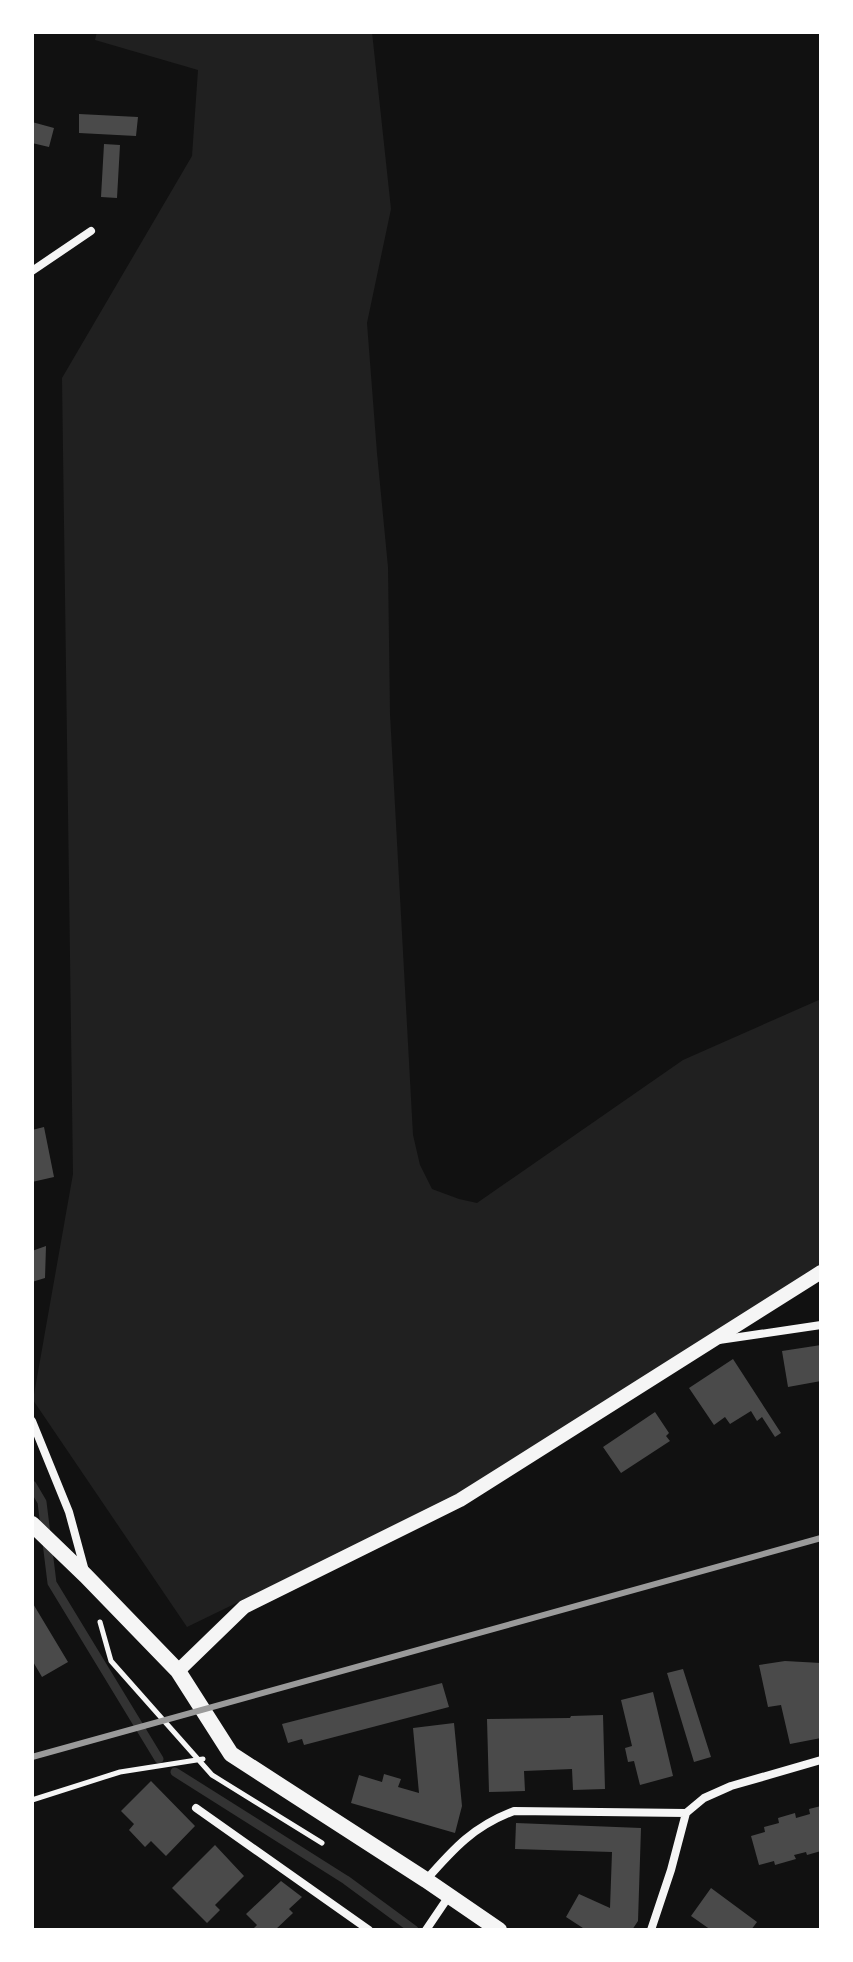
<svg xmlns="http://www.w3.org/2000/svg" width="853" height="1962" viewBox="0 0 853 1962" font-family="Montserrat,sans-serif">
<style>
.green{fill:#202020}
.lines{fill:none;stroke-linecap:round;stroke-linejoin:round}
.stream{stroke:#333;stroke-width:9}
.building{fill:#4a4a4a}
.path{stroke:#f5f5f5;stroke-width:5}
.minor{stroke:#f5f5f5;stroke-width:8}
.tertiary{stroke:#f5f5f5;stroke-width:14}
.secondary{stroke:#f5f5f5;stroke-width:16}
.rail{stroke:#9a9a9a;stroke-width:6}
</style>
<rect width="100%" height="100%" fill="#111"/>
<path class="green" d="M 97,32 L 372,32 L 391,209 L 367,323 L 377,453 L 388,567 L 390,714 L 413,1135 L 420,1165 L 432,1189 L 459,1199 L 477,1203 L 683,1060 L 821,999 L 821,1267 L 446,1501 L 187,1627 L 33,1400 L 73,1174 L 62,378 L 192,156 L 198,70 L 95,40 Z"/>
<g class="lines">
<path class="stream" d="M 32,1485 L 42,1502 L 52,1583 L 159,1759
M 175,1772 L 346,1880 L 414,1930"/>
</g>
<path class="building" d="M 79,114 L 138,117 L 136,136 L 79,133 Z
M 32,122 L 54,128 L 49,147 L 32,143 Z
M 104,144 L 120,145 L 117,198 L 101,197 Z
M 44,1127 L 54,1177 L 32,1182 L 32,1130 Z
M 46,1246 L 45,1278 L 32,1282 L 32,1251 Z
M 821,1345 L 821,1381 L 788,1387 L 782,1351 Z
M 733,1359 L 781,1433 L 775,1437 L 762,1417 L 757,1421 L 751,1411 L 730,1424 L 725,1417 L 714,1425 L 689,1388 Z
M 655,1412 L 669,1433 L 666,1436 L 670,1441 L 621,1473 L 603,1447 Z
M 32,1602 L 68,1662 L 42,1677 L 32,1660 Z
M 785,1661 L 821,1663 L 821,1738 L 790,1744 L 781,1705 L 768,1707 L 759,1665 Z
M 683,1669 L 711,1757 L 694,1762 L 667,1673 Z
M 442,1683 L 449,1707 L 304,1745 L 302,1739 L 288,1743 L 282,1724 Z
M 653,1692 L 673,1776 L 640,1785 L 634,1761 L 628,1762 L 625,1748 L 632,1746 L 621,1700 Z
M 603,1715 L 605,1789 L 573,1790 L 572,1769 L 524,1771 L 525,1791 L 489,1792 L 487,1719 L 570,1718 L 571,1716 Z
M 454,1723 L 462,1806 L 455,1833 L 351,1803 L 359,1775 L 382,1782 L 384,1774 L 401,1779 L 398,1787 L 419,1793 L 413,1728 Z
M 151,1781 L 195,1826 L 166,1856 L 151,1841 L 145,1847 L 129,1830 L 134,1824 L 121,1811 Z
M 821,1806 L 821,1851 L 807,1855 L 806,1852 L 794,1855 L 796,1859 L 775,1865 L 774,1861 L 759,1865 L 751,1836 L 765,1832 L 764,1827 L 779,1823 L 778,1818 L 795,1813 L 796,1818 L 810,1814 L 809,1809 Z
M 516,1823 L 641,1828 L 638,1921 L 632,1930 L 586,1930 L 566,1917 L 579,1894 L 610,1908 L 612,1852 L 515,1849 Z
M 215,1845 L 244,1876 L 215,1905 L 220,1910 L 207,1923 L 172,1888 Z
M 281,1881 L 302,1897 L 289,1909 L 293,1913 L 275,1930 L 252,1930 L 257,1925 L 246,1914 Z
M 711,1888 L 757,1922 L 751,1930 L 711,1930 L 691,1916 Z"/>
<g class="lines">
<path class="path" d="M 100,1622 L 111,1661 L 212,1775 L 322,1843
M 32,1800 L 120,1772 L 203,1759"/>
<path class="minor" d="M 32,271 L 91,231
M 719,1340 L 821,1325
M 32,1421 L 69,1512 L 85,1571
M 196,1808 L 369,1930
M 426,1880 C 454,1848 474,1826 514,1811 L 686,1813 L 704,1798 L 731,1786 L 821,1760
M 426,1930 L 449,1896
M 651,1930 L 671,1870 L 686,1813"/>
<path class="tertiary" d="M 178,1671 L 244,1607 L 460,1500 L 821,1272"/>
<path class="secondary" d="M 32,1524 L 86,1576 L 178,1671 L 231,1754 L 426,1880 L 499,1930"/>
<path class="rail" d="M 32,1757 L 821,1538"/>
</g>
<rect width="853" height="1962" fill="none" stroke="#ffffff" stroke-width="68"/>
</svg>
